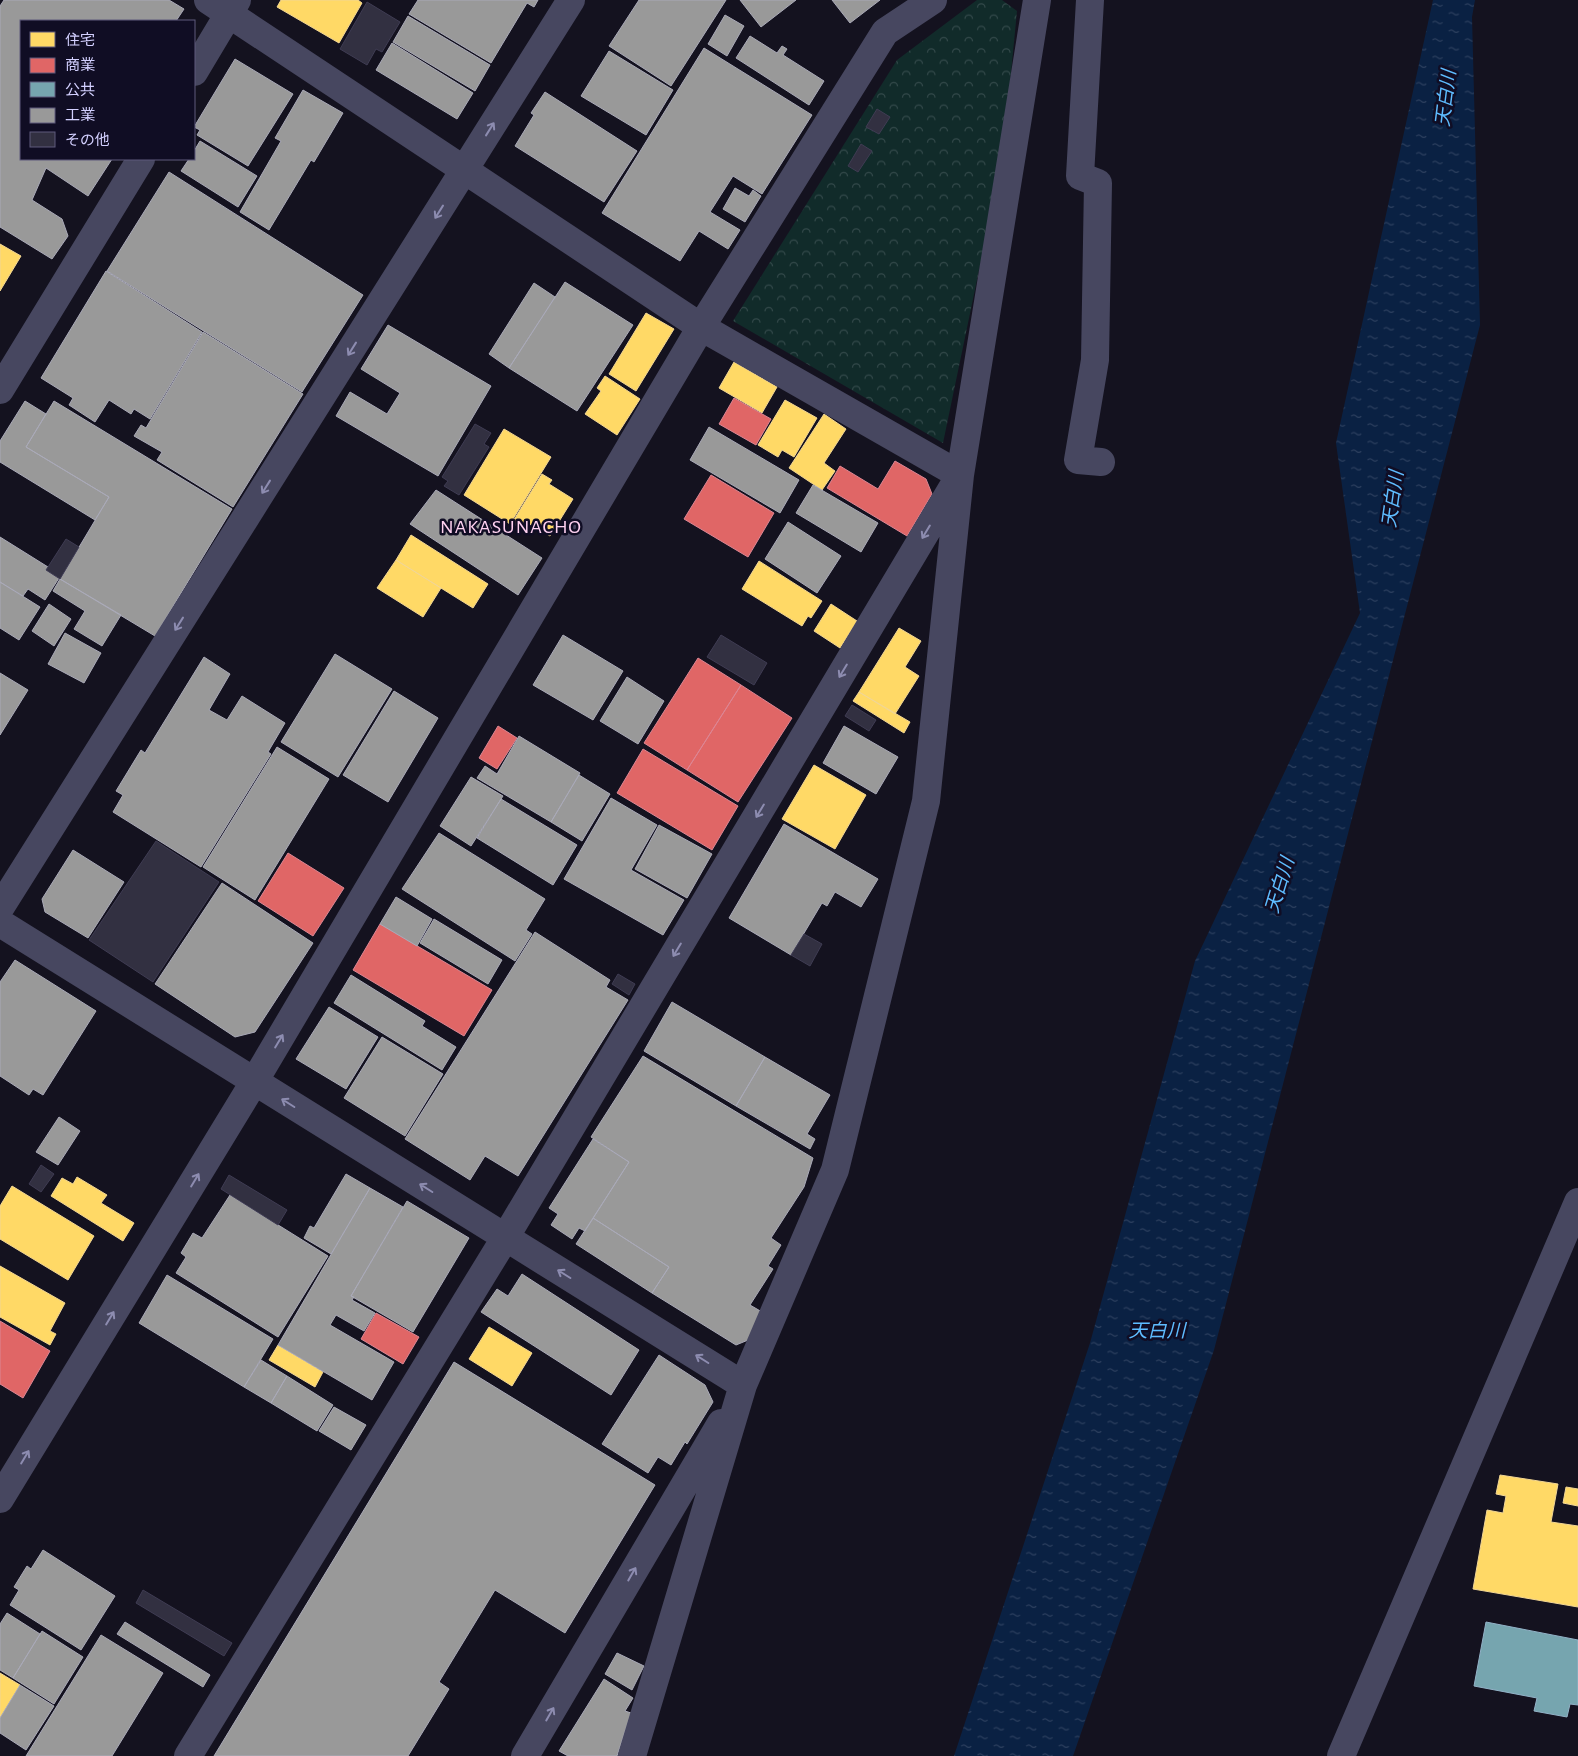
<svg xmlns="http://www.w3.org/2000/svg" width="1578" height="1756" viewBox="0 0 1578 1756" font-family="'Alegreya Sans','Noto Sans JP',sans-serif">
<style>
.park{fill:url(#park-crowns)}
.water{fill:url(#water-ripples)}
.homes{fill:#ffd966;stroke:#f2d694}
.shops{fill:#e06666;stroke:#dc8694}
.public{fill:#76a5af;stroke:#92b2c7}
.industry{fill:#999;stroke:#aaaab8}
.building{fill:#323041;stroke:#3f3c53}
.lines{fill:none;stroke-linecap:round;stroke-linejoin:round}
.minor{stroke:#474760;stroke-width:28}
.oneway{stroke:#8d8cb0}
.labels{text-anchor:middle;stroke-width:5;stroke-linejoin:round;paint-order:stroke}
.water-label{font-size:19px;font-style:italic;fill:#5ebcff;stroke:#100d24}
.quarter-label{font-size:20px;letter-spacing:1px;fill:#ffd2f1;stroke:#100d24}
</style>
<defs>
<pattern id="park-crowns" width="20" height="18" patternUnits="userSpaceOnUse" patternTransform="scale(1.25)"><rect width="20" height="18" fill="#112b2a"/><path d="M2 6a3 3 0 1 1 6 0M12 15a3 3 0 1 1 6 0" fill="none" stroke="#33494a"/></pattern>
<pattern id="water-ripples" width="26" height="14" patternUnits="userSpaceOnUse" patternTransform="scale(1.25)"><rect width="26" height="14" fill="#0a2143"/><path d="M2 4q2-2 4 0t4 0M15 11q2-2 4 0t4 0" fill="none" stroke="#2d405f"/></pattern>
</defs>
<rect width="100%" height="100%" fill="#14121f"/>
<path class="park" d="M 977,0 L 1002,0 L 1017,11 L 1003,155 L 943,443 L 733,321 L 897,60 Z"/>
<path class="water" d="M 1433,0 L 1475,0 L 1472,17 L 1480,325 L 1214,1350 L 1073,1756 L 954,1756 L 1090,1343 L 1195,961 L 1360,613 L 1336,443 Z"/>
<path class="homes" d="M 281,0 L 358,0 L 362,3 L 339,43 L 277,7 Z
M 0,244 L 21,256 L 0,291 Z
M 646,313 L 674,329 L 636,391 L 609,374 Z
M 734,362 L 777,387 L 762,413 L 719,388 Z
M 605,376 L 640,399 L 617,435 L 585,414 L 601,391 L 597,388 Z
M 785,400 L 817,418 L 794,457 L 782,450 L 778,457 L 758,445 Z
M 824,414 L 846,429 L 824,463 L 835,471 L 822,490 L 789,468 Z
M 504,429 L 551,457 L 510,524 L 464,495 Z
M 542,474 L 552,480 L 549,484 L 573,499 L 550,536 L 526,522 L 522,529 L 512,523 Z
M 411,535 L 488,584 L 473,608 L 396,560 Z
M 396,560 L 441,588 L 423,617 L 377,588 Z
M 759,561 L 822,601 L 811,618 L 808,616 L 802,626 L 742,589 Z
M 831,604 L 857,621 L 840,648 L 814,631 Z
M 899,628 L 921,641 L 905,667 L 919,676 L 895,714 L 859,692 Z
M 859,692 L 910,722 L 904,733 L 853,701 Z
M 814,765 L 866,795 L 835,849 L 782,819 Z
M 77,1177 L 107,1195 L 101,1203 L 134,1223 L 123,1241 L 51,1196 L 62,1178 L 73,1184 Z
M 12,1186 L 94,1236 L 68,1280 L 0,1239 L 0,1206 Z
M 0,1266 L 65,1303 L 50,1331 L 56,1334 L 50,1345 L 0,1317 Z
M 489,1327 L 532,1353 L 512,1386 L 469,1359 Z
M 278,1345 L 323,1372 L 315,1387 L 269,1360 Z
M 1500,1475 L 1558,1484 L 1551,1522 L 1578,1526 L 1578,1607 L 1473,1589 L 1487,1510 L 1503,1513 L 1506,1496 L 1496,1494 Z
M 1566,1487 L 1578,1489 L 1578,1506 L 1563,1503 Z
M 0,1673 L 20,1685 L 0,1718 Z"/>
<path class="shops" d="M 734,398 L 771,419 L 756,445 L 719,424 Z
M 895,461 L 926,479 L 932,494 L 907,536 L 827,488 L 840,466 L 878,489 Z
M 711,475 L 774,513 L 748,557 L 684,519 Z
M 698,658 L 741,685 L 687,770 L 644,743 Z
M 741,685 L 792,718 L 738,802 L 687,770 Z
M 498,726 L 517,738 L 497,769 L 479,758 Z
M 643,749 L 738,806 L 712,850 L 617,793 Z
M 288,853 L 344,888 L 313,936 L 258,901 Z
M 380,924 L 492,990 L 464,1036 L 353,970 Z
M 376,1313 L 419,1337 L 403,1364 L 361,1339 Z
M 0,1321 L 50,1351 L 23,1398 L 0,1384 Z"/>
<path class="public" d="M 1486,1622 L 1578,1640 L 1578,1705 L 1570,1704 L 1567,1717 L 1534,1711 L 1537,1698 L 1474,1686 Z"/>
<path class="industry" d="M 4,0 L 169,0 L 184,9 L 176,21 L 21,21 L 21,159 L 112,159 L 88,196 L 46,168 L 32,200 L 62,219 L 68,236 L 52,259 L 0,227 L 0,6 Z
M 418,0 L 538,0 L 534,7 L 527,3 L 491,63 L 409,14 Z
M 639,0 L 726,0 L 671,86 L 609,46 Z
M 740,0 L 796,0 L 761,27 Z
M 832,0 L 880,0 L 850,23 Z
M 725,15 L 744,26 L 727,56 L 708,44 Z
M 408,16 L 490,65 L 475,91 L 393,42 Z
M 750,36 L 777,53 L 782,46 L 787,49 L 783,55 L 824,81 L 809,105 L 736,58 Z
M 392,43 L 473,93 L 457,119 L 376,70 Z
M 704,48 L 812,115 L 762,194 L 733,176 L 710,212 L 740,230 L 728,249 L 699,231 L 680,261 L 602,213 Z
M 609,51 L 673,90 L 646,135 L 581,96 Z
M 235,59 L 293,94 L 248,166 L 197,135 L 200,130 L 194,127 Z
M 303,90 L 343,113 L 314,162 L 311,160 L 269,230 L 240,212 L 281,141 L 275,138 Z
M 545,92 L 637,151 L 604,202 L 515,146 L 534,115 L 531,113 Z
M 200,141 L 257,176 L 238,207 L 181,171 L 189,159 L 194,159 L 194,151 Z
M 169,172 L 363,295 L 302,392 L 107,271 Z
M 735,188 L 749,196 L 753,190 L 761,196 L 745,222 L 723,209 Z
M 106,271 L 202,332 L 150,419 L 134,409 L 131,414 L 109,400 L 95,422 L 69,405 L 73,398 L 41,378 Z
M 565,282 L 633,325 L 577,411 L 509,368 Z
M 534,283 L 555,297 L 509,368 L 489,354 Z
M 388,325 L 491,386 L 438,476 L 336,416 L 350,392 L 387,414 L 400,393 L 361,369 Z
M 203,332 L 303,394 L 233,507 L 157,460 L 162,452 L 134,436 L 141,425 L 146,428 Z
M 25,401 L 46,414 L 26,447 L 109,497 L 95,520 L 0,462 L 0,441 Z
M 54,401 L 232,509 L 155,636 L 60,579 L 109,497 L 26,447 Z
M 709,427 L 799,480 L 780,513 L 690,460 Z
M 813,485 L 878,523 L 861,552 L 796,513 Z
M 436,490 L 542,558 L 518,595 L 410,524 Z
M 788,522 L 841,556 L 817,593 L 765,559 Z
M 0,537 L 48,567 L 46,570 L 59,578 L 45,600 L 28,589 L 23,596 L 0,582 Z
M 60,579 L 121,615 L 102,646 L 74,629 L 85,611 L 53,591 Z
M 0,582 L 40,607 L 19,640 L 0,628 Z
M 49,604 L 71,619 L 54,646 L 32,631 Z
M 65,633 L 101,653 L 84,683 L 48,664 Z
M 563,635 L 623,671 L 593,720 L 533,685 Z
M 335,654 L 392,689 L 338,777 L 281,742 Z
M 204,657 L 230,674 L 209,710 L 227,720 L 242,696 L 285,723 L 268,752 L 271,754 L 201,867 L 113,812 L 123,795 L 116,791 L 141,750 L 145,753 Z
M 0,673 L 28,690 L 0,735 Z
M 627,677 L 664,701 L 638,744 L 600,721 Z
M 394,691 L 438,718 L 388,802 L 343,775 Z
M 844,726 L 898,757 L 876,794 L 823,763 Z
M 519,736 L 580,773 L 551,822 L 477,778 L 485,766 L 497,774 Z
M 277,747 L 329,779 L 255,900 L 203,867 Z
M 579,775 L 610,794 L 582,841 L 551,822 Z
M 471,777 L 503,796 L 471,846 L 440,826 Z
M 611,798 L 657,825 L 631,870 L 684,900 L 663,935 L 564,879 Z
M 501,799 L 577,845 L 553,885 L 477,838 Z
M 784,824 L 878,879 L 861,907 L 835,892 L 827,906 L 822,903 L 791,955 L 729,918 Z
M 659,825 L 712,854 L 687,898 L 635,869 Z
M 439,833 L 545,899 L 526,930 L 532,934 L 515,961 L 402,889 Z
M 73,850 L 124,882 L 88,938 L 45,912 L 42,899 Z
M 222,883 L 313,943 L 255,1032 L 235,1037 L 155,984 Z
M 396,897 L 432,919 L 417,946 L 380,924 Z
M 434,919 L 502,960 L 488,984 L 420,943 Z
M 535,932 L 610,980 L 606,987 L 628,1000 L 518,1176 L 485,1156 L 470,1180 L 405,1139 Z
M 15,960 L 96,1011 L 43,1095 L 33,1089 L 29,1095 L 0,1076 L 0,982 Z
M 351,975 L 425,1021 L 422,1026 L 456,1047 L 442,1070 L 334,1003 Z
M 672,1002 L 765,1057 L 736,1106 L 644,1051 Z
M 329,1007 L 378,1037 L 346,1089 L 296,1059 Z
M 382,1037 L 443,1074 L 405,1136 L 344,1098 Z
M 643,1056 L 813,1158 L 804,1187 L 771,1238 L 781,1245 L 768,1266 L 773,1269 L 750,1305 L 762,1312 L 753,1338 L 736,1345 L 652,1293 L 669,1267 L 593,1218 L 629,1162 L 591,1137 Z
M 765,1057 L 830,1095 L 807,1134 L 815,1139 L 810,1149 L 736,1106 Z
M 59,1117 L 80,1131 L 58,1165 L 36,1152 Z
M 593,1139 L 629,1162 L 585,1231 L 579,1228 L 572,1239 L 551,1225 L 558,1214 L 549,1208 Z
M 346,1174 L 370,1188 L 331,1254 L 304,1238 L 310,1226 L 314,1228 Z
M 370,1188 L 403,1207 L 351,1296 L 354,1297 L 352,1300 L 375,1313 L 364,1331 L 336,1315 L 330,1325 L 394,1362 L 372,1400 L 278,1345 Z
M 230,1195 L 328,1256 L 278,1337 L 176,1273 L 186,1257 L 181,1253 L 193,1233 L 202,1238 Z
M 407,1201 L 469,1238 L 413,1332 L 351,1296 Z
M 593,1218 L 669,1267 L 652,1293 L 576,1244 Z
M 522,1274 L 639,1350 L 611,1395 L 481,1312 L 497,1289 L 508,1296 Z
M 167,1275 L 273,1339 L 244,1387 L 139,1323 Z
M 659,1355 L 705,1385 L 713,1402 L 687,1444 L 685,1442 L 671,1465 L 658,1457 L 648,1473 L 602,1444 Z
M 261,1360 L 287,1376 L 271,1403 L 244,1387 Z
M 454,1362 L 655,1485 L 565,1633 L 495,1590 L 439,1682 L 449,1689 L 408,1756 L 214,1756 Z
M 287,1376 L 333,1405 L 317,1431 L 271,1403 Z
M 334,1407 L 366,1425 L 351,1450 L 319,1431 Z
M 43,1550 L 115,1596 L 81,1650 L 10,1605 L 19,1590 L 14,1587 L 27,1566 L 31,1569 Z
M 7,1613 L 40,1634 L 13,1678 L 0,1670 L 0,1624 Z
M 125,1622 L 210,1675 L 203,1687 L 117,1634 Z
M 42,1631 L 83,1657 L 54,1704 L 13,1678 Z
M 101,1635 L 163,1673 L 112,1756 L 26,1756 Z
M 617,1653 L 644,1666 L 632,1690 L 605,1674 Z
M 604,1679 L 633,1698 L 625,1711 L 631,1713 L 617,1756 L 568,1756 L 559,1751 Z
M 20,1685 L 54,1706 L 26,1750 L 0,1733 L 0,1718 Z"/>
<path class="building" d="M 367,2 L 400,22 L 382,52 L 376,49 L 367,65 L 340,49 Z
M 877,109 L 890,117 L 879,134 L 866,127 Z
M 861,144 L 872,151 L 858,172 L 848,166 Z
M 475,424 L 491,433 L 484,444 L 489,447 L 459,495 L 444,486 L 448,481 L 442,477 Z
M 66,539 L 79,547 L 60,579 L 46,570 Z
M 721,635 L 767,663 L 754,685 L 707,657 Z
M 852,705 L 876,720 L 869,731 L 845,716 Z
M 156,841 L 219,882 L 153,982 L 89,940 Z
M 804,934 L 822,944 L 810,966 L 791,955 Z
M 618,974 L 635,984 L 629,995 L 612,984 Z
M 41,1165 L 54,1174 L 41,1192 L 29,1184 Z
M 229,1175 L 287,1210 L 278,1225 L 221,1189 Z
M 143,1590 L 232,1643 L 224,1656 L 136,1603 Z"/>
<g class="lines">
<path class="minor" d="M 1090,0 L 1080,176 L 1098,183 L 1095,360 L 1078,460 L 1101,462
M 194,72 L 237,0
M 0,390 L 141,159
M 0,908 L 571,0
M 0,923 L 743,1385
M 0,1499 L 254,1082 L 701,327 L 885,32 L 933,0
M 188,1756 L 505,1238 L 960,475 L 701,327 L 208,0
M 525,1756 L 721,1423
M 632,1756 L 743,1385 L 835,1170 L 926,801 L 960,475 L 1037,0
M 1341,1756 L 1578,1202"/>
</g>
<defs><path id="oneway-shaft" d="M-6 0H5M1.5-3L5.5 0L1.5 3" fill="none" stroke-width="1.6" stroke-linecap="round" stroke-linejoin="round" transform="scale(1.25)"/></defs>
<g class="oneway">
<use href="#oneway-shaft" transform="translate(490 129) rotate(-58)"/>
<use href="#oneway-shaft" transform="translate(439 212) rotate(122)"/>
<use href="#oneway-shaft" transform="translate(352 349) rotate(122)"/>
<use href="#oneway-shaft" transform="translate(266 487) rotate(122)"/>
<use href="#oneway-shaft" transform="translate(926 532) rotate(121)"/>
<use href="#oneway-shaft" transform="translate(179 624) rotate(122)"/>
<use href="#oneway-shaft" transform="translate(843 671) rotate(121)"/>
<use href="#oneway-shaft" transform="translate(760 811) rotate(121)"/>
<use href="#oneway-shaft" transform="translate(677 950) rotate(121)"/>
<use href="#oneway-shaft" transform="translate(279 1041) rotate(-59)"/>
<use href="#oneway-shaft" transform="translate(288 1103) rotate(-148)"/>
<use href="#oneway-shaft" transform="translate(195 1180) rotate(-59)"/>
<use href="#oneway-shaft" transform="translate(426 1188) rotate(-148)"/>
<use href="#oneway-shaft" transform="translate(564 1274) rotate(-148)"/>
<use href="#oneway-shaft" transform="translate(110 1318) rotate(-59)"/>
<use href="#oneway-shaft" transform="translate(702 1359) rotate(-148)"/>
<use href="#oneway-shaft" transform="translate(25 1457) rotate(-59)"/>
<use href="#oneway-shaft" transform="translate(632 1574) rotate(-60)"/>
<use href="#oneway-shaft" transform="translate(550 1714) rotate(-60)"/>
</g>
<g class="labels">
<g class="water-label">
<text transform="translate(1445 98) rotate(-83)" y="7">天白川</text>
<text transform="translate(1392 499) rotate(-82)" y="7">天白川</text>
<text transform="translate(1279 885) rotate(-73)" y="7">天白川</text>
<text x="1157" y="1337">天白川</text>
</g>
<g class="quarter-label">
<text x="511" y="533">NAKASUNACHO</text>
</g>
</g>
<rect x="20" y="20" width="175" height="140" fill="#100d24" stroke="#5e5b7c"/>
<rect x="30" y="32" width="25" height="15" fill="#ffd966" stroke="#5e5b7c"/>
<text x="65" y="45" font-size="15" fill="#d3d0ff">住宅</text>
<rect x="30" y="58" width="25" height="15" fill="#e06666" stroke="#5e5b7c"/>
<text x="65" y="70" font-size="15" fill="#d3d0ff">商業</text>
<rect x="30" y="82" width="25" height="15" fill="#76a5af" stroke="#5e5b7c"/>
<text x="65" y="95" font-size="15" fill="#d3d0ff">公共</text>
<rect x="30" y="108" width="25" height="15" fill="#999999" stroke="#5e5b7c"/>
<text x="65" y="120" font-size="15" fill="#d3d0ff">工業</text>
<rect x="30" y="132" width="25" height="15" fill="#323041" stroke="#5e5b7c"/>
<text x="65" y="145" font-size="15" fill="#d3d0ff">その他</text>
</svg>
